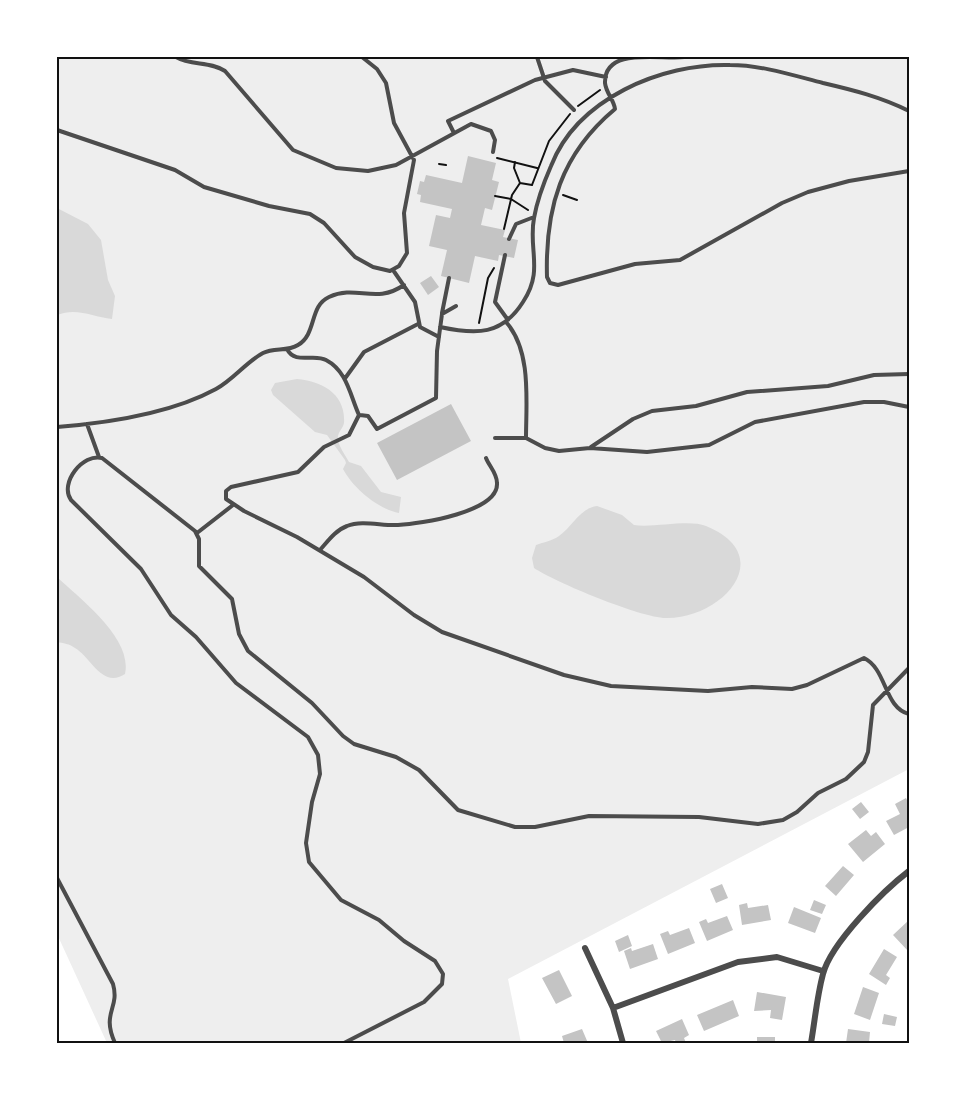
<svg xmlns="http://www.w3.org/2000/svg" width="966" height="1100" viewBox="0 0 966 1100" font-family="Jost,sans-serif">
<style>
.green{fill:#eee}
.water{fill:#d9d9d9}
.building{fill:#c4c4c4}
.lines{fill:none;stroke-linecap:round;stroke-linejoin:round}
.path{stroke:#111;stroke-width:2}
.service{stroke:#4c4c4c;stroke-width:4}
.minor{stroke:#4c4c4c;stroke-width:6}
.neatline{fill:none;stroke:#111;stroke-width:2}
</style>
<rect width="100%" height="100%" fill="#fff"/>
<path class="green" d="M 57,57 L 909,57 L 909,769 L 508,979 L 521,1043 L 107,1043 L 57,934 Z"/>
<path class="water" d="M 57,208 L 88,224 L 101,240 L 108,280 L 115,296 L 112,319 C 93,317 77,307 57,315 Z
M 297,379 C 322,381 346,394 344,423 C 343,428 339,431 338,436 C 336,443 346,456 349,462 L 361,466 L 381,492 L 401,497 L 399,513 C 378,509 353,488 343,469 L 346,463 L 345,460 L 327,435 L 315,432 L 273,395 L 271,390 L 275,383 Z
M 597,506 L 622,515 L 634,525 C 654,528 689,519 706,526 C 779,556 722,619 666,618 C 641,618 555,582 534,568 L 532,558 L 536,545 C 544,542 552,541 559,536 C 572,527 580,508 597,506 Z
M 57,577 C 80,599 133,638 125,674 C 102,689 91,657 75,648 C 70,644 63,643 57,642 Z"/>
<path class="building" d="M 468,156 L 496,163 L 492,180 L 499,182 L 492,210 L 485,208 L 481,225 L 505,230 L 503,237 L 518,240 L 514,258 L 499,255 L 498,261 L 475,256 L 469,283 L 441,276 L 447,250 L 429,246 L 436,215 L 450,218 L 452,209 L 420,202 L 421,195 L 417,194 L 420,181 L 424,182 L 426,175 L 462,183 Z
M 431,276 L 439,287 L 428,295 L 420,283 Z
M 451,404 L 471,441 L 397,480 L 377,443 Z
M 906,798 L 909,804 L 909,827 L 894,835 L 886,821 L 900,814 L 895,804 Z
M 861,802 L 869,812 L 860,819 L 852,809 Z
M 866,830 L 871,836 L 876,832 L 885,844 L 863,862 L 848,844 Z
M 843,866 L 854,875 L 836,896 L 825,886 Z
M 722,884 L 728,898 L 716,903 L 710,889 Z
M 814,900 L 826,905 L 822,914 L 810,910 Z
M 747,903 L 748,908 L 768,905 L 771,920 L 742,925 L 739,905 Z
M 794,907 L 821,918 L 815,933 L 788,923 Z
M 727,916 L 733,930 L 707,941 L 699,922 L 706,919 L 708,923 Z
M 909,920 L 909,952 L 893,935 Z
M 689,928 L 695,943 L 668,954 L 660,934 L 668,931 L 670,935 Z
M 628,935 L 632,946 L 619,952 L 615,941 Z
M 653,944 L 658,959 L 630,969 L 624,951 L 631,948 L 632,951 Z
M 884,949 L 897,957 L 886,975 L 890,978 L 886,985 L 869,974 Z
M 559,970 L 572,996 L 556,1004 L 542,978 Z
M 863,987 L 879,993 L 870,1020 L 854,1014 Z
M 757,992 L 786,997 L 782,1020 L 770,1018 L 771,1010 L 754,1011 Z
M 733,1000 L 739,1016 L 704,1031 L 697,1015 Z
M 884,1014 L 897,1017 L 895,1026 L 882,1024 Z
M 682,1019 L 689,1035 L 684,1038 L 686,1043 L 676,1043 L 675,1040 L 662,1043 L 656,1031 Z
M 582,1029 L 588,1043 L 564,1043 L 562,1036 Z
M 848,1029 L 870,1032 L 869,1043 L 846,1043 Z
M 757,1037 L 775,1037 L 775,1043 L 757,1043 Z"/>
<g class="lines">
<path class="path" d="M 578,106 L 600,90
M 497,158 L 537,168
M 439,164 L 446,165
M 520,183 L 532,185
M 532,185 L 549,141 L 570,114
M 563,195 L 577,200
M 495,196 L 511,199 L 528,210
M 504,229 L 512,195 L 520,183 L 514,168 L 515,162
M 479,323 L 488,278 L 494,268"/>
<path class="service" d="M 176,57 C 191,66 210,61 225,71 L 293,150 L 336,168 L 368,171 L 396,165 L 471,124 L 491,131 L 495,140 L 493,152
M 537,57 L 545,81 L 574,110
M 684,57 C 661,60 604,46 605,83 C 606,93 614,100 615,109 C 561,154 545,208 547,277 L 550,283 L 558,285 L 635,264 L 680,260 L 782,203 L 808,192 L 849,181 L 909,171
M 57,130 L 175,170 L 204,187 L 269,206 L 310,214 L 324,223 L 355,257 L 373,267 L 390,271 L 399,266 L 407,253 L 404,213 L 414,160 L 394,123 L 386,83 L 377,69 L 362,57
M 454,133 L 448,121 L 535,80 L 573,70 L 606,77
M 509,239 L 516,224 L 534,217
M 505,255 L 495,302 L 508,320
M 393,270 L 415,302 L 420,327 L 439,337
M 442,313 L 449,278
M 506,322 C 532,351 526,402 526,438
M 440,327 C 477,335 502,335 523,302 C 544,271 528,249 534,218 C 537,201 544,182 551,166 C 577,99 661,63 730,65 C 761,65 792,75 823,83 C 853,90 881,97 909,111
M 287,349 C 295,365 314,353 326,360 C 347,371 350,395 359,415
M 346,377 L 364,352 L 418,324
M 359,415 L 349,435 L 324,447 L 298,472 L 231,487 L 226,491 L 226,499 L 244,511 L 297,537 L 364,577 L 414,615 L 442,632 L 564,675 L 611,686 L 708,691 L 752,687 L 792,689 L 807,685 L 864,658 C 887,669 884,708 909,714
M 360,415 L 368,416 L 377,429 L 436,398 L 437,351 L 442,314 L 456,306
M 87,424 L 99,457
M 57,427 C 107,423 172,413 216,389 C 234,379 246,362 263,353 C 274,347 287,352 298,345 C 317,334 309,306 329,297 C 357,284 375,305 404,285
M 495,438 L 526,438 L 545,448 L 559,451 L 590,448 L 647,452 L 709,445 L 755,422 L 864,402 L 884,402 L 909,407
M 591,447 L 633,419 L 652,411 L 696,406 L 747,392 L 828,386 L 874,375 L 909,374
M 197,533 L 233,505
M 320,550 C 328,541 336,530 347,526 C 362,520 382,526 398,525 C 420,524 499,512 497,483 C 497,473 489,466 486,458
M 57,878 L 113,984 C 120,1009 101,1012 115,1043
M 344,1043 L 424,1002 L 442,984 L 443,974 L 435,961 L 404,941 L 379,920 L 341,900 L 309,862 L 306,843 L 312,802 L 320,774 L 318,755 L 308,737 L 236,683 L 196,637 L 171,615 L 141,569 L 71,500 C 59,483 83,453 102,458 L 195,531 L 199,539 L 199,566 L 232,599 L 239,634 L 248,651 L 312,703 L 343,736 L 354,744 L 396,757 L 419,770 L 458,810 L 515,827 L 535,827 L 589,816 L 699,817 L 758,824 L 783,820 L 797,812 L 818,793 L 846,779 L 864,762 L 868,752 L 873,705 L 909,668"/>
<path class="minor" d="M 585,948 L 613,1008 L 623,1043
M 613,1008 L 738,962 L 777,957 L 823,971
M 811,1043 C 815,1020 817,996 823,974 C 831,943 884,890 909,871"/>
</g>
<rect width="966" height="1100" fill="none" stroke="#ffffff" stroke-width="117"/>
<rect x="58" y="58" width="850" height="984" class="neatline"/>
</svg>
